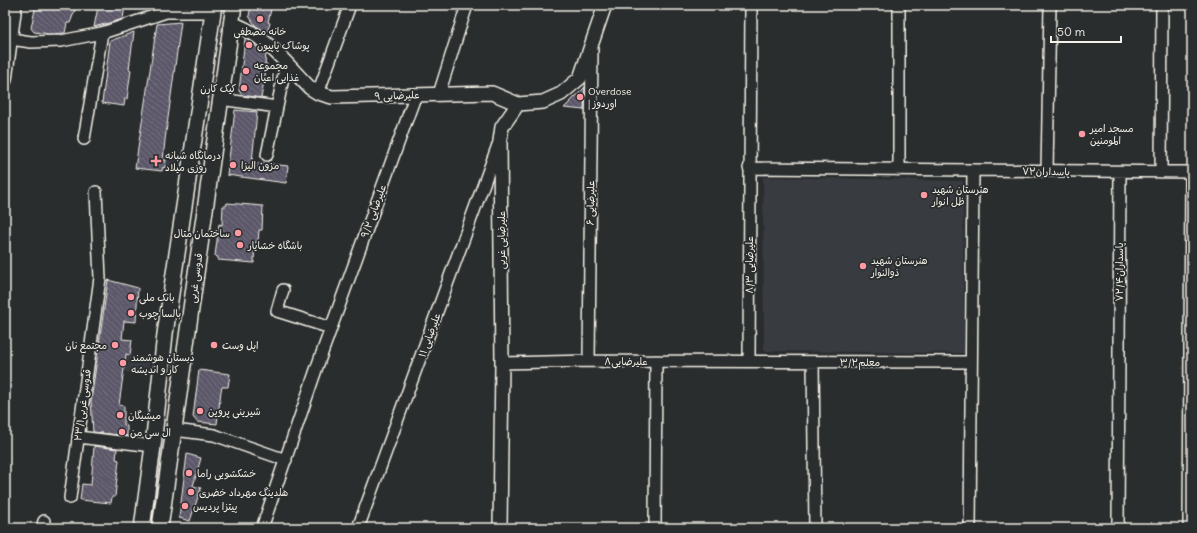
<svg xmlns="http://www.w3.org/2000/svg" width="1197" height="533" viewBox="0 0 1197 533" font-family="Delius,'Playpen Sans Arabic',sans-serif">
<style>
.built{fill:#393a40}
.building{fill:url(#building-back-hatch);stroke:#f4f1e8}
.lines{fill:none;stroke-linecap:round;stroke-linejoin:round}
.minor-casing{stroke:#f4f1e8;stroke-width:14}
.tertiary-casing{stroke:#f4f1e8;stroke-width:16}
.secondary-casing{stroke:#f4f1e8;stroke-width:18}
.minor{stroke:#2a2d2e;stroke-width:11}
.tertiary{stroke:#2a2d2e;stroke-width:13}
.secondary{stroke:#2a2d2e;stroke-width:15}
.poi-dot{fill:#ff9aa2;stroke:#2a2d2e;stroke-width:1.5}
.labels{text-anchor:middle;stroke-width:3.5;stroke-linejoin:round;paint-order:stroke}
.poi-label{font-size:10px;fill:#f4f1e8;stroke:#2a2d2e;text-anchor:start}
.street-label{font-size:10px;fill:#f4f1e8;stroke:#2a2d2e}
</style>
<defs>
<pattern id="building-back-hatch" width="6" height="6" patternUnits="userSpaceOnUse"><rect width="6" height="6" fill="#5b596a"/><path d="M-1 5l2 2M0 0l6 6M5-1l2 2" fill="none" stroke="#73717f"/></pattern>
</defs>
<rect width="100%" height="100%" fill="#2a2d2e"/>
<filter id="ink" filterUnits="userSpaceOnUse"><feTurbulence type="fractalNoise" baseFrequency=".025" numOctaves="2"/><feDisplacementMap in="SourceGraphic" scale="8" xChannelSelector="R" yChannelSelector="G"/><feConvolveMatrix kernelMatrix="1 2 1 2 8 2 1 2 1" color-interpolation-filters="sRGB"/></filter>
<g filter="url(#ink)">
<path class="built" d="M 138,150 L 178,155 L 175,172 L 135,168 Z
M 763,177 L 963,181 L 964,353 L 764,351 Z
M 97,350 L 150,358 L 148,375 L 95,368 Z"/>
<path class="building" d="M 36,5 L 77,5 L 70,23 L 67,23 L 65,33 L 49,34 L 34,32 L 31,28 Z
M 100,5 L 125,5 L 123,19 L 94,27 L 98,7 L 100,8 Z
M 251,5 L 272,5 L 268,22 L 270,23 L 267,33 L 255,25 L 249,16 Z
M 181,22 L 165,140 L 163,160 L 166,160 L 165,168 L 163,167 L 162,171 L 135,168 L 157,24 Z
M 134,32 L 129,69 L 131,70 L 127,99 L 125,98 L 124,106 L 102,103 L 110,41 Z
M 245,38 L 266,54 L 265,64 L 267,64 L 261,98 L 242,95 L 239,91 Z
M 585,87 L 584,110 L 564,108 Z
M 235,110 L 257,112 L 252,162 L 288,166 L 286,183 L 227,175 Z
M 227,203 L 263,206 L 262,230 L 259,230 L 258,242 L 255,242 L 254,263 L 218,260 L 218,257 L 215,256 L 219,224 L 222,225 L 223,206 L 226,206 Z
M 108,280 L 138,288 L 136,322 L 124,321 L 122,339 L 132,340 L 130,355 L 126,354 L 119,405 L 124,406 L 124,425 L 127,426 L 127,436 L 93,432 L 91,401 Z
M 199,370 L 230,374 L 228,387 L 222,387 L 221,391 L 217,424 L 197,422 L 193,417 Z
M 94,446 L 117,449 L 116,459 L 119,460 L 116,487 L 115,497 L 112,497 L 111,503 L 80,500 L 82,484 L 91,485 Z
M 187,454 L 201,458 L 193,486 L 201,488 L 190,521 L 179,518 Z"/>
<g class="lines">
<defs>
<path id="minor" d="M 899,5 L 899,170
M 11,39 L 31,42 L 61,41 L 102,33 L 166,12 L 213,12
M 318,93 L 350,5
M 439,94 L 467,5
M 220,99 L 277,107
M 84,139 L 102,33
M 267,155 L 286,64
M 749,168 L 1192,172
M 1047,171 L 1050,5
M 1161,172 L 1162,5
M 283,290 L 277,311 L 331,328
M 589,361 L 592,49
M 749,361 L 751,5
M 813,362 L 815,528
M 502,363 L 589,361 L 971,362
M 174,430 L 214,435 L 286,460
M 78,437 L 153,446
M 70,498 L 100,278 L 96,192
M 42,528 L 44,521
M 262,528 L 318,364 L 416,94
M 358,528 L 498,145
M 655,528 L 656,361
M 970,528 L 973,170
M 1118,528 L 1120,172
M 1189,528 L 1191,172"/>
<path id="tertiary" d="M 233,24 C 265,34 286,64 310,88 L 318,93 L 332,97 L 492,93 L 518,104
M 5,80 L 15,5
M 500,528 L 502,363 L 500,141 L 502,127 L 518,104 L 543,102 L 561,94 L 580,78 L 605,5"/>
<path id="secondary" d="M 142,528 L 153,446 L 165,334 L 214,5
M 160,528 L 234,5"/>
</defs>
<use href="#minor" class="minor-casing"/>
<use href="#tertiary" class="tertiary-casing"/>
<use href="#secondary" class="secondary-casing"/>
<use href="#minor" class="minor"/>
<use href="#tertiary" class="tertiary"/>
<use href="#secondary" class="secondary"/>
</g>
</g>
<g class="poi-dot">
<circle cx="260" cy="19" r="4"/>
<circle cx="249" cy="45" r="4"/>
<circle cx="246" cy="71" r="4"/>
<circle cx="244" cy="88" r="4"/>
<circle cx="580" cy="97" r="4"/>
<circle cx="1082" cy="134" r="4"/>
<path d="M154 155h4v4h4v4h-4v4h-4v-4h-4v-4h4z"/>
<circle cx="233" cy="165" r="4"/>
<circle cx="924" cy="195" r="4"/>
<circle cx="238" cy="233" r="4"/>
<circle cx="240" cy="245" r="4"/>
<circle cx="863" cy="266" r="4"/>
<circle cx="131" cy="297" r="4"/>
<circle cx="131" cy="313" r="4"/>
<circle cx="115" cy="345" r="4"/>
<circle cx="214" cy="345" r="4"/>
<circle cx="123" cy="363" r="4"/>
<circle cx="200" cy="411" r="4"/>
<circle cx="120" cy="415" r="4"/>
<circle cx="122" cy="432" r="4"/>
<circle cx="189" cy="473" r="4"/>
<circle cx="191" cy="492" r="4"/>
<circle cx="185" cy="506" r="4"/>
</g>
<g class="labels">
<g class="poi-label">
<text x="260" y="35" text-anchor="middle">خانه مصطفی</text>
<text x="257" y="49">پوشاک پاپیون</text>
<text x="254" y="69">مجموعه<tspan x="254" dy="12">غذایی اعیان</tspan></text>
<text x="236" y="92" text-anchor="end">کیک کارن</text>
<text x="588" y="95">Overdose<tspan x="588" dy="12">| اوردوز</tspan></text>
<text x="1090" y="132">مسجد امیر<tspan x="1090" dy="12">المومنین</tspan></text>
<text x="165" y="159">درمانگاه شبانه<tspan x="165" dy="12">روزی میلاد</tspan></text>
<text x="241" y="169">مزون الیزا</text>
<text x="932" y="193">هنرستان شهید<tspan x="932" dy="12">ظل انوار</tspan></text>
<text x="230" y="237" text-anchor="end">ساختمان متال</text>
<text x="248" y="249">باشگاه خشایار</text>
<text x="871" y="264">هنرستان شهید<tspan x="871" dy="12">ذوالنوار</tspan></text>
<text x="139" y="301">بانک ملی</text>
<text x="139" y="317">بالسا چوب</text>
<text x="107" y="349" text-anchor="end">مجتمع نان</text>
<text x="222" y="349">اپل وست</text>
<text x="131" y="361">دبستان هوشمند<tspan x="131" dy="12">کار و اندیشه</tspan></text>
<text x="208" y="415">شیرینی پروین</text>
<text x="128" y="419">میشیگان</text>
<text x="130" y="436">ال سی من</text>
<text x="197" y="477">خشکشویی راما</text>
<text x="199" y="496">هلدینگ مهرداد خضری</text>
<text x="193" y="510">پیتزا پردیس</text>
</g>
<g class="street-label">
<text transform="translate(397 95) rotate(-2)" y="4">۹ علیرضایی</text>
<text transform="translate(1046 171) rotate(1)" y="4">پاسداران۷۲</text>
<text transform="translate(590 203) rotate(-89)" y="4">۶ علیرضایی</text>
<text transform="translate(373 211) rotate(-70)" y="4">۹/۲ علیرضایی</text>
<text transform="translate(501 240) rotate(-90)" y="4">علیرضایی غربی</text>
<text transform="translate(749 265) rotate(-90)" y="4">۸/۳ علیرضایی</text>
<text transform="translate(1119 272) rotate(-90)" y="4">پاسداران۷۲/۴</text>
<text transform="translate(195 278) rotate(-82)" y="4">قدوسی غربی</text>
<text transform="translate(429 335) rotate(-70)" y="4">۱۱ علیرضایی</text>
<text x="626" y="365">علیرضایی۸</text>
<text x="860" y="366">معلم۳/۲</text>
<text transform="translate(82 405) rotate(-82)" y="4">قدوسی غربی۲۳/۱</text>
</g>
</g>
<rect width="1197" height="533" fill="none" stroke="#2a2d2e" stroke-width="20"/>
<rect x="10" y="10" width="1177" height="513" fill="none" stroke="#f4f1e8" stroke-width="1.5" filter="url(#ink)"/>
<path d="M1051 36v6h70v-6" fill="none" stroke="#f4f1e8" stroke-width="2"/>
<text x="1057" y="36" font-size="12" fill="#f4f1e8" stroke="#2a2d2e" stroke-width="3" paint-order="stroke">50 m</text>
</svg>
